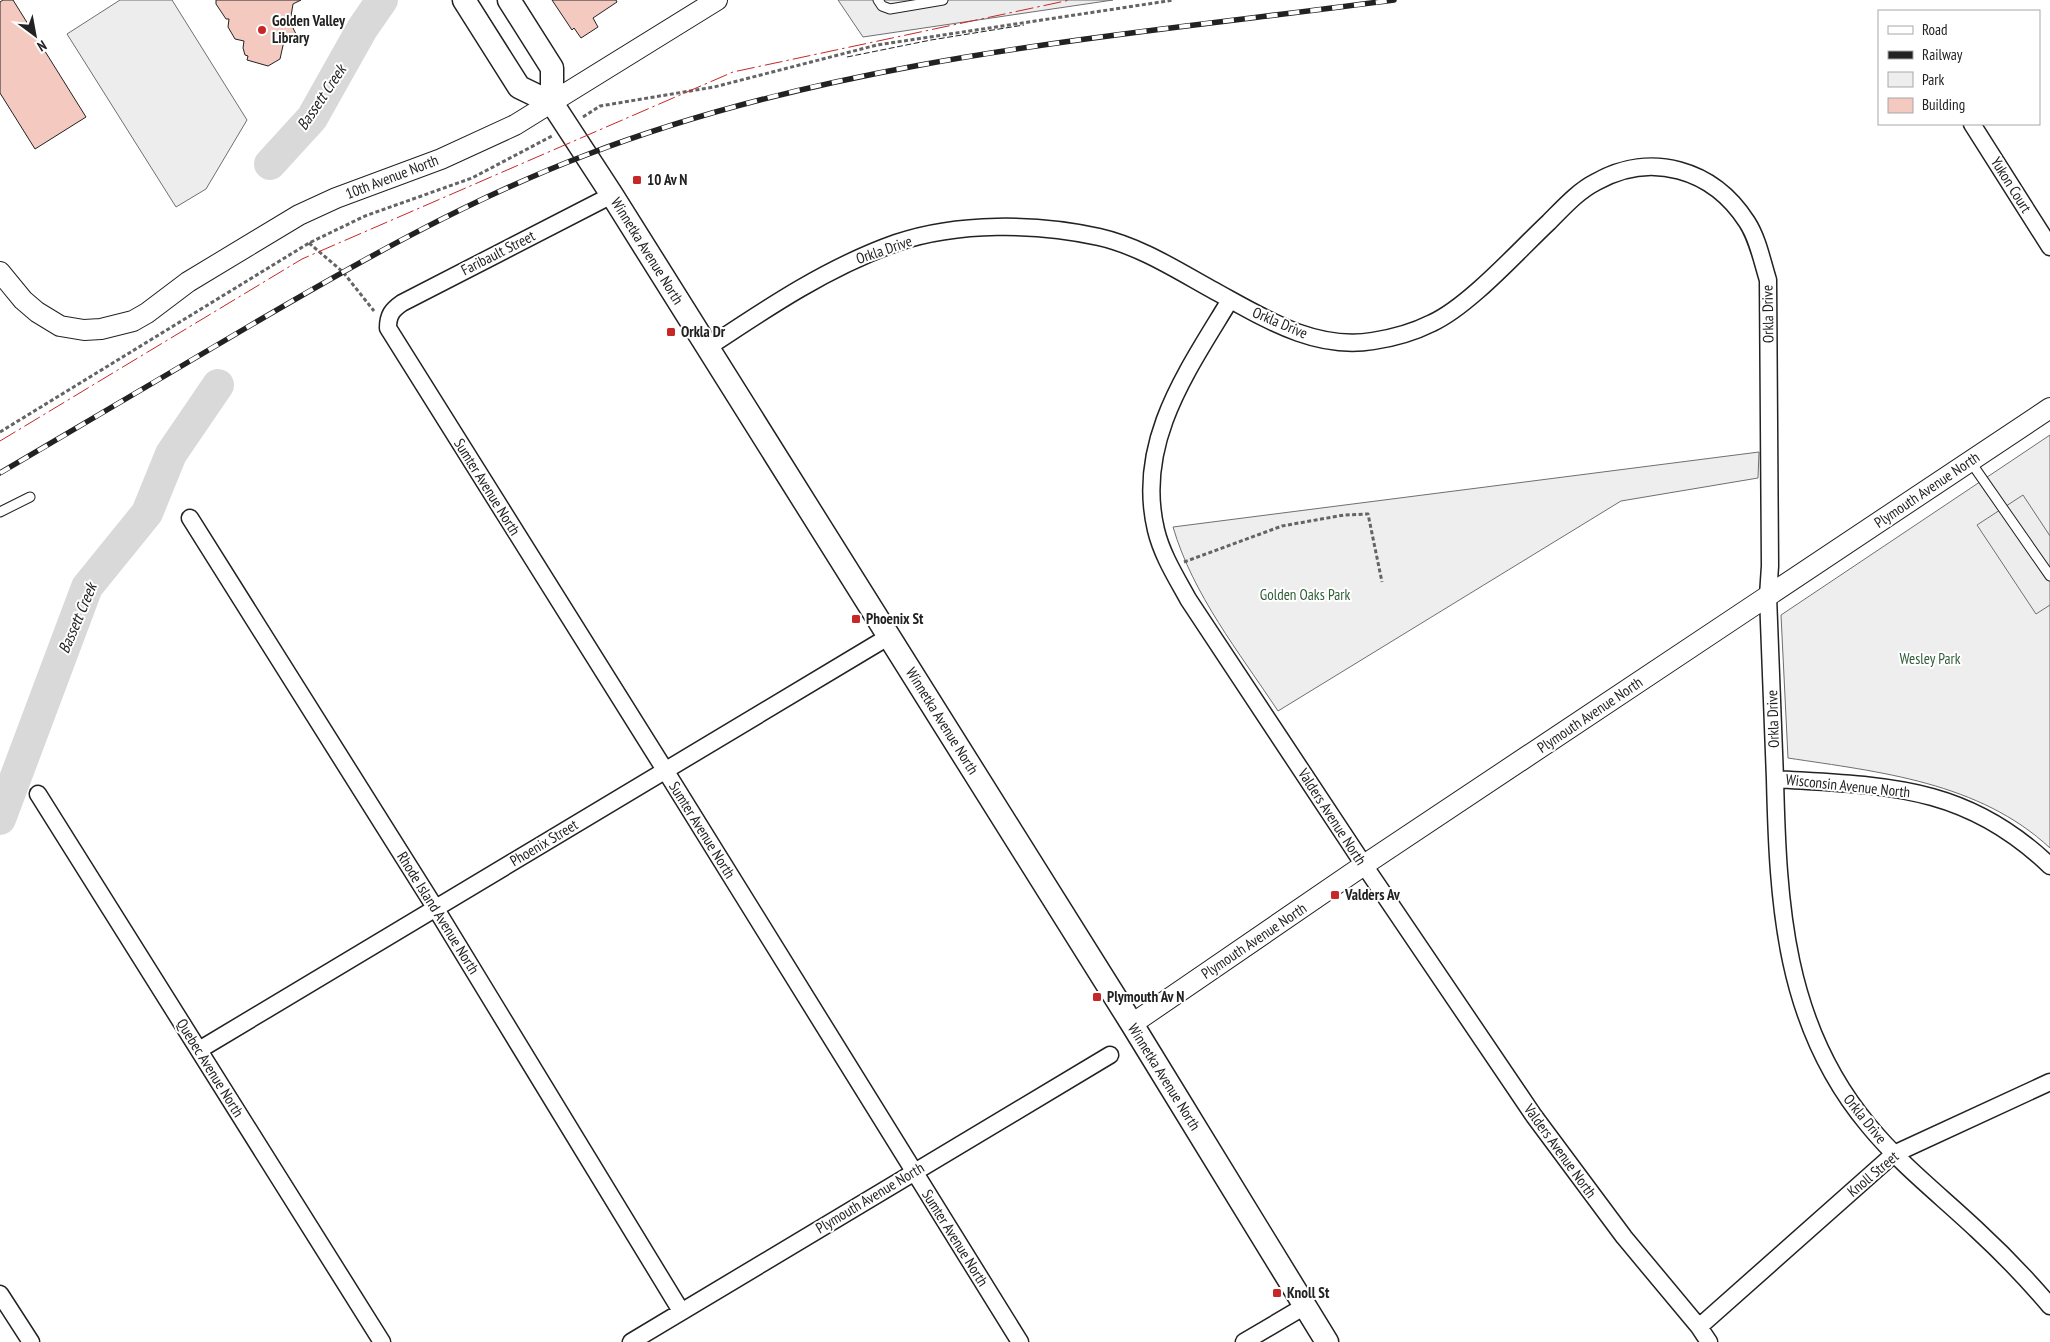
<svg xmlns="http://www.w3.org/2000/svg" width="2050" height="1342" viewBox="0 0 2050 1342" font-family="'PT Sans Narrow',sans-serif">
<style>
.green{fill:#eee;stroke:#6f6f6f}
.parking{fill:#ededed;stroke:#6f6f6f}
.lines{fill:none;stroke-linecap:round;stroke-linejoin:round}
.river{stroke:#d9d9d9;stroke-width:32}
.building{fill:#f3c9c0;stroke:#222}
.service-casing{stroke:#222;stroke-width:11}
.minor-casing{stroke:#222;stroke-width:19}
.tertiary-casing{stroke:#222;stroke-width:22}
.secondary-casing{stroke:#222;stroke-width:25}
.path{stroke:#646464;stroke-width:3;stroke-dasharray:4 2.5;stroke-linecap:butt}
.service{stroke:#fff;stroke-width:9}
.minor{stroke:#fff;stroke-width:16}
.tertiary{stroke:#fff;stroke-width:20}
.secondary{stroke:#fff;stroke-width:22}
.rail-casing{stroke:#222;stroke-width:5.5}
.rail{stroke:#fff;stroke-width:4;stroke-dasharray:11;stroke-linecap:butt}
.fence{stroke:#222;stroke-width:1;stroke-dasharray:6 2.5;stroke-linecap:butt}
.power{stroke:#c62828;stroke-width:1;stroke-dasharray:18 4 2.5 4;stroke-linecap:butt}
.poi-dot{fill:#c62828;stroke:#fff;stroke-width:2}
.labels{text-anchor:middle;stroke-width:4;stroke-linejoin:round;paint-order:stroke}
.poi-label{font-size:15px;font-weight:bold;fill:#222;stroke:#fff;text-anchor:start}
.street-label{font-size:15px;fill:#222;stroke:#fff}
.park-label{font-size:15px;fill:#2f5e38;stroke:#fff}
.water-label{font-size:16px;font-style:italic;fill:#222;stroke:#fff}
</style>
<rect width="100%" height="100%" fill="#fff"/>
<path class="green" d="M 2050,435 L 2050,848 C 1979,782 1880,772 1788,758 L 1781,615 Z
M 1759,452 L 1758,478 L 1621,501 L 1278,711 C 1239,652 1193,595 1173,527 Z"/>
<path class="parking" d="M 120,0 L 172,0 L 247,120 L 206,189 L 176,207 L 67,34 Z
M 838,0 L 1113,0 L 863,37 Z
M 2023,495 L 2050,536 L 2050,605 L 2036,614 L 1977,525 Z"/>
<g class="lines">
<path class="river" d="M 270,164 L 312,118 L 362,29 L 382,0
M 0,819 L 87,587 L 147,513 L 171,454 L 218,385"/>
</g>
<path class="building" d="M 3,0 L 13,0 L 86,117 L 35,149 L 0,93 L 0,2 Z
M 216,0 L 301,0 L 293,4 L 290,22 L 296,34 L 284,41 L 280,59 L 268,66 L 247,60 L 248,56 L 245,55 L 243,48 L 244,41 L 235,39 L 228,27 L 229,19 L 226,19 L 216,4 Z
M 552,0 L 616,0 L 617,2 L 593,18 L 598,27 L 581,38 L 574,28 L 572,30 Z"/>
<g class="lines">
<defs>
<path id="service" d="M 878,0 L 882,6 L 890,9 L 943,0
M 1970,461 L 2050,576
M 0,512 L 30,497"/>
<path id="minor" d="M 1972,124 L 2050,247
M 612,195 L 402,303 C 392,310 388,315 388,328 L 665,770 L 1020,1342
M 1230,300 C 1188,370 1135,442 1156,530 C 1162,555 1176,577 1188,599 L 1364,865 L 1534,1116 L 1624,1237 L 1699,1327 L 1709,1342
M 707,348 C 767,308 828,267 896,243 C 957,222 1037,223 1099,237 C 1139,246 1175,269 1211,289 C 1261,316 1313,351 1373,341 C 1393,338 1414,332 1432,323 C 1469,306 1518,251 1549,222 C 1563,208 1578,191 1596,182 C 1651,151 1713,169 1747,222 C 1758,239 1762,261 1768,280 L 1770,566 L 1768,596 C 1770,657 1773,718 1775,779 C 1778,904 1784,1025 1869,1126 C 1901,1165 1941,1196 1977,1230 C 2003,1254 2027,1279 2050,1306
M 190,518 L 436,909 L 681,1311
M 1775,779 C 1885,786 1965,784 2050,866
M 38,794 L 382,1342
M 199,1050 L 888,637
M 0,1294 L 31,1342
M 1699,1327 L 1894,1154 L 2050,1082
M 631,1342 L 1110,1055
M 1244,1342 L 1305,1306"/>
<path id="tertiary" d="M 0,272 L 23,300 L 37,312 L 60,326 L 84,330 L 101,329 L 133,321 L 147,313 L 188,282 L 299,215 L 336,198 L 441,159 L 515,125 L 717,0
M 1132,1024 L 1364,865 L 2050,408"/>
<path id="secondary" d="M 464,0 L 519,87 L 552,103 L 612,195 L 1132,1024 L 1327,1342
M 509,0 L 552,68 L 552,103"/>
</defs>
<use href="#service" class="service-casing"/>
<use href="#minor" class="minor-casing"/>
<use href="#tertiary" class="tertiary-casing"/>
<use href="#secondary" class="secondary-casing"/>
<path class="path" d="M 583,117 L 600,106 L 714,87 L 877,45 L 1174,0
M 309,243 L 343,272 L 374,311
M 0,432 L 309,243 L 365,216 L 472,178 L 552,136
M 1184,562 L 1282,526 L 1344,515 L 1368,514 L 1382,582"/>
<use href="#service" class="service"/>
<use href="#minor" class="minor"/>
<use href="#tertiary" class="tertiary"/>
<use href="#secondary" class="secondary"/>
<defs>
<path id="rail" d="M 0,473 C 82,425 164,376 246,328 C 355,264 467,200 586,155 C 844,56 1123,36 1394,0"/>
</defs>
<use href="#rail" class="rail-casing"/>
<use href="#rail" class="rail"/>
<path class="fence" d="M 847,57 L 931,40 L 1024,25"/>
<path class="power" d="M 0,441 L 302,259 L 733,72 L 1070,0"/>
</g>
<g class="poi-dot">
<circle cx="262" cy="30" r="5"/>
<rect x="632" y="175" width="10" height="10" rx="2.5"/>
<rect x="666" y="327" width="10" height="10" rx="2.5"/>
<rect x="851" y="614" width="10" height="10" rx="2.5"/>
<rect x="1330" y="890" width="10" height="10" rx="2.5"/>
<rect x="1092" y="992" width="10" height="10" rx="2.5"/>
<rect x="1272" y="1288" width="10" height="10" rx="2.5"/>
</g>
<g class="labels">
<g class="poi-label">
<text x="272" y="26">Golden Valley<tspan x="272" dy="17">Library</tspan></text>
<text x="647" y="185">10 Av N</text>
<text x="681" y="337">Orkla Dr</text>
<text x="866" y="624">Phoenix St</text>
<text x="1345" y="900">Valders Av</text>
<text x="1107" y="1002">Plymouth Av N</text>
<text x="1287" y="1298">Knoll St</text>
</g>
<g class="street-label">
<text transform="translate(392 177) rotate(-21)" y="5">10th Avenue North</text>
<text transform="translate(2011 185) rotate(58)" y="5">Yukon Court</text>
<text transform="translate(884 250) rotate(-19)" y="5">Orkla Drive</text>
<text transform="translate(647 251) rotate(58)" y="5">Winnetka Avenue North</text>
<text transform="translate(498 253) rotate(-27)" y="5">Faribault Street</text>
<text transform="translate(1768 314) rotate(-91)" y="5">Orkla Drive</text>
<text transform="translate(1280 323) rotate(23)" y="5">Orkla Drive</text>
<text transform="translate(487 487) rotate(58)" y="5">Sumter Avenue North</text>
<text transform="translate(1927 490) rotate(-34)" y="5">Plymouth Avenue North</text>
<text transform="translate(1590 715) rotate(-34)" y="5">Plymouth Avenue North</text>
<text transform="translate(1773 719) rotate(-92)" y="5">Orkla Drive</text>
<text transform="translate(942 721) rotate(58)" y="5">Winnetka Avenue North</text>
<text transform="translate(1848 786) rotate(6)" y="5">Wisconsin Avenue North</text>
<text transform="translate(1332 817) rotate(57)" y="5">Valders Avenue North</text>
<text transform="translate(702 830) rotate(58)" y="5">Sumter Avenue North</text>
<text transform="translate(544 843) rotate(-31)" y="5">Phoenix Street</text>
<text transform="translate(438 913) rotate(58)" y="5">Rhode Island Avenue North</text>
<text transform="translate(1254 941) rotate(-34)" y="5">Plymouth Avenue North</text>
<text transform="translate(210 1068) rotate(58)" y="5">Quebec Avenue North</text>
<text transform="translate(1164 1077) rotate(58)" y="5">Winnetka Avenue North</text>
<text transform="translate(1865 1119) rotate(51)" y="5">Orkla Drive</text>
<text transform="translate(1560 1151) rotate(54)" y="5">Valders Avenue North</text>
<text transform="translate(1873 1174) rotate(-40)" y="5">Knoll Street</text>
<text transform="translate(870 1198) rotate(-31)" y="5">Plymouth Avenue North</text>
<text transform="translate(955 1238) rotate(58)" y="5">Sumter Avenue North</text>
</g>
<g class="park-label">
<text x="1305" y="600">Golden Oaks Park</text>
<text x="1930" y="664">Wesley Park</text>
</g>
<g class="water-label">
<text transform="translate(321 97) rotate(-56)" y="6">Bassett Creek</text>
<text transform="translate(77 618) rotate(-67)" y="6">Bassett Creek</text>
</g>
</g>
<rect x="1878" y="10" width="162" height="115" fill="#ffffff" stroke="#a7a7a7"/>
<rect x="1888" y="26" width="25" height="8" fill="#ffffff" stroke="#a7a7a7"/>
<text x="1922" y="35" font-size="15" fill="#222222">Road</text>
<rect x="1888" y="51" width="25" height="8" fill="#222222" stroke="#a7a7a7"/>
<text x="1922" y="60" font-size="15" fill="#222222">Railway</text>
<rect x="1888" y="72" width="25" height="15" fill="#eeeeee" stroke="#a7a7a7"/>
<text x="1922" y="85" font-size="15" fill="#222222">Park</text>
<rect x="1888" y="98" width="25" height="15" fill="#f3c9c0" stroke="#a7a7a7"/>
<text x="1922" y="110" font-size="15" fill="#222222">Building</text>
<g transform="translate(35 35) rotate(148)" stroke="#ffffff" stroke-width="4" paint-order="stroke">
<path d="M0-4L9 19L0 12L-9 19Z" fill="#222222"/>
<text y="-8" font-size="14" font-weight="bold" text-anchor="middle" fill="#222222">N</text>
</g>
</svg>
